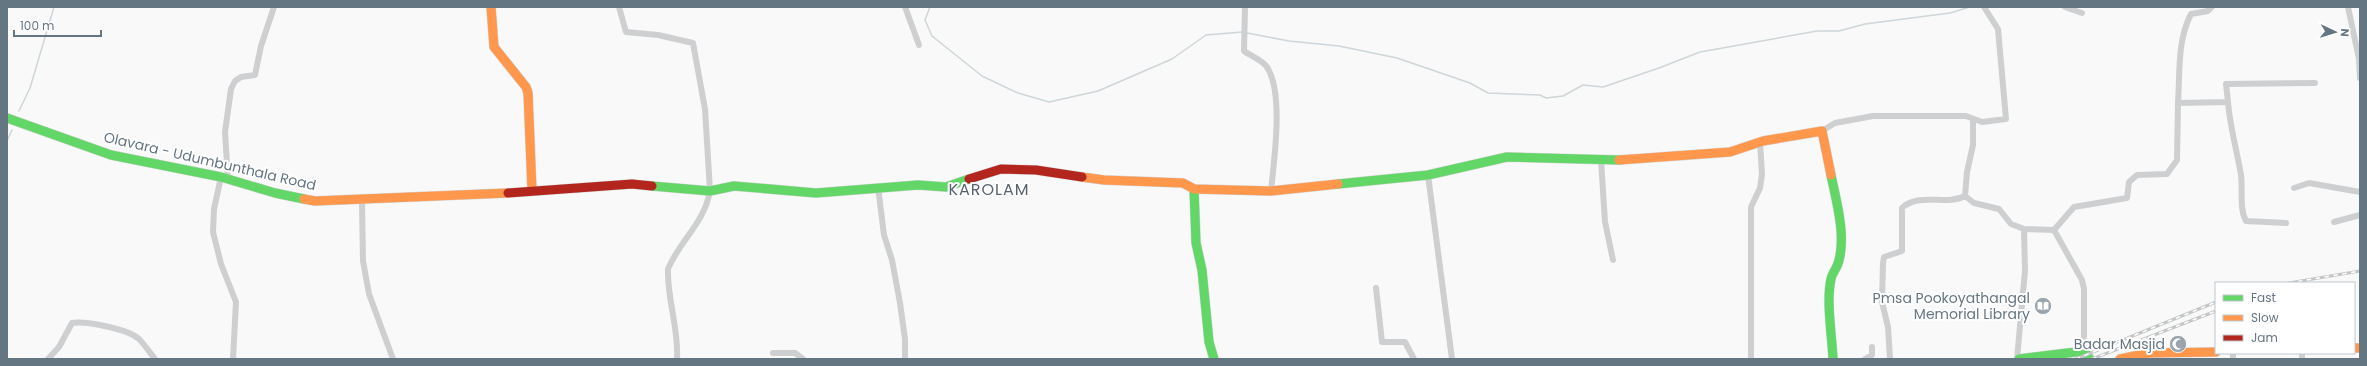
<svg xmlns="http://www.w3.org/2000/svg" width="2367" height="366" viewBox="0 0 2367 366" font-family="Poppins,sans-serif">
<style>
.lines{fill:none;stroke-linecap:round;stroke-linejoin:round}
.stream{stroke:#ced6d9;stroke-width:1.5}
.fast-casing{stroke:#d5d6d7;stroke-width:10}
.slow-casing{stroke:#d5d6d7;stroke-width:10}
.jam-casing{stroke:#d5d6d7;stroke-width:10}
.street{stroke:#cecfd0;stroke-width:6}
.fast{stroke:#63d668;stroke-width:9}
.slow{stroke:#ff974d;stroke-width:9}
.jam{stroke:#b3261e;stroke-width:9}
.rail-casing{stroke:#c3c5c6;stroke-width:3}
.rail{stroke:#fff;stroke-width:1.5;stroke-dasharray:4.5;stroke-linecap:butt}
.labels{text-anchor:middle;stroke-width:4;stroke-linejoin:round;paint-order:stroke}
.street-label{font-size:14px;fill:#657683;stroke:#fff}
.poi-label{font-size:14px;fill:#657683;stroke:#fff;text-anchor:end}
.quarter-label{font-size:16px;letter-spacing:1px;fill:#57646e;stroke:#fff}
</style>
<rect width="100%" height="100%" fill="#f9f9f9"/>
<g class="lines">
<path class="stream" d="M 930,7 L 925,20 L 932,36 L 982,76 L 1018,93 L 1049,102 L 1098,91 L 1172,59 L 1206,35 L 1242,32
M 1247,33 L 1289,41 L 1339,46 L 1397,58 L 1470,83 L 1488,93 L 1540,95 L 1546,98 L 1563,96 L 1583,85 L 1603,87 L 1659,68 L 1700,52 L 1817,31 L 1839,31 L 1865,24 L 1950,13 L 1970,7
M 19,111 L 30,88 L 54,7
M 7,141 L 12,130"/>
<defs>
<path id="fast" d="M 7,118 L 111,155 L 221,177 L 275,193 L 304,199
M 1831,175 C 1836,200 1846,234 1839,260 C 1838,267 1832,273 1831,279 C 1826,301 1832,336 1833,359
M 1338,184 L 1428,175 L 1507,157 L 1619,160
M 652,186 L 710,191 L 734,186 L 816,193 L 918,185 L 946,187 L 969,179
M 1194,189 L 1196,243 L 1202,270 L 1209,342 L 1214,359
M 2019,359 L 2084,351 L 2090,359"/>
<path id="slow" d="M 491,7 L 494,47 L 526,87 L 528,93 L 532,190
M 1619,160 L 1730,152 L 1763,141 L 1822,131 L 1831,175
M 1082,177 L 1104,180 L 1183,183 L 1194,189 L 1271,191 L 1338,184
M 304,199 L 315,201 L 508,193
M 2354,348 L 2360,348
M 2120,359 L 2149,353 L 2216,352"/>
<path id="jam" d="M 969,179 L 1001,169 L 1036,170 L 1082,177
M 508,193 L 632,184 L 652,186"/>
</defs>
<use href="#fast" class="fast-casing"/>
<use href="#slow" class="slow-casing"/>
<use href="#jam" class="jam-casing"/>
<path class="street" d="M 619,7 L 626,32 L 658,35 L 693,43 L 705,109 L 710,191 C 704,224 680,240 668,269 C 667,300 679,328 677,359
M 905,7 L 919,45
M 1245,7 L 1244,51 C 1251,56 1262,60 1267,67 C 1284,93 1274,160 1271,191
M 2065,7 L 2082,13
M 2348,7 L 2359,59 L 2360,78
M 2228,102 C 2230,127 2237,151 2241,175 C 2243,190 2239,208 2246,221 L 2286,223
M 2178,103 C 2180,73 2177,41 2191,14 L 2208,11 L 2212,7
M 1973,119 L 1973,145 L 1967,172 L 1965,196 L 1974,203 L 1999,209 L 2011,224 L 2024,229 L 2054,230 L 2074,207 L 2127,198 L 2129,182 L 2137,175 L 2167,174 L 2177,160 L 2178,103 L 2228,102 L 2226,84 L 2315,83
M 1822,131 L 1835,123 L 1873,116 L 1966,116 L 1982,122 L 2006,119 L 1998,29 L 1984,7
M 1601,160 L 1605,222 L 1613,260
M 1428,175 L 1452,359
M 221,177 L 214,209 L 213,232 L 221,264 L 236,302 L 233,359
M 228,180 L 225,132 L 231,89 L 235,81 L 241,77 L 255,75 L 261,46 L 274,7
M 878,187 L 884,235 L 892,260 L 900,303 L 905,339 L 905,359
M 2294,188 L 2309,183 L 2360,192
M 362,201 L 363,261 L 369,294 L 393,359
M 2334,222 L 2360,215
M 2054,230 L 2082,280 L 2084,289 L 2084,351
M 1376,288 L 1382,342 L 1405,342 L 1414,359
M 773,353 L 795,353 L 803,359
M 48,359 L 59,347 L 72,323 C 87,321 128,329 139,339 C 145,345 150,353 155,359
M 1751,359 L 1751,207 L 1760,188 L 1762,174 L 1760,142
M 1865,359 L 1872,355 L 1872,347
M 1890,359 L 1888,327 L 1882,302 L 1883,263 L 1884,257 L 1902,251 L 1902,208 C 1918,192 1946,206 1965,196
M 2017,359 L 2025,271 L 2024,229
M 2233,359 L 2233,353
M 2302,359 L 2302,353"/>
<use href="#fast" class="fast"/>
<use href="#slow" class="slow"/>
<use href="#jam" class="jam"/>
<defs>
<path id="rail" d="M 2289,283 L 2360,271
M 2076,359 L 2216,302
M 2092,359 L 2216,311"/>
</defs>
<use href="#rail" class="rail-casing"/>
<use href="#rail" class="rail"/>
</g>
<defs>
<symbol id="library-disc" viewBox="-11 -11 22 22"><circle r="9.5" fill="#99a4ac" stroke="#fff"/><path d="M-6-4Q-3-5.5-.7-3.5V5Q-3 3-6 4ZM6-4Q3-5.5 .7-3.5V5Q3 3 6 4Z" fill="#fff"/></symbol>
<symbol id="mosque-disc" viewBox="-11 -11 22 22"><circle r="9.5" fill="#99a4ac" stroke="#fff"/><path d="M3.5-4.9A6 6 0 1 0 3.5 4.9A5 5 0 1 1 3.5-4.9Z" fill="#fff"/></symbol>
</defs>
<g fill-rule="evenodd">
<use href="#library-disc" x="2033" y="296" width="20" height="20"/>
<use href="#mosque-disc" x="2168" y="334" width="20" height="20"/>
</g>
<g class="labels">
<g class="street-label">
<text transform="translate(210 161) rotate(13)" y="5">Olavara - Udumbunthala Road</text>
</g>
<g class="poi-label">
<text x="2030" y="303">Pmsa Pookoyathangal<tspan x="2030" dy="16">Memorial Library</tspan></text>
<text x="2165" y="349">Badar Masjid</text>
</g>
<g class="quarter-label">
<text x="989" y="195">KAROLAM</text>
</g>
</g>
<rect width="2367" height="366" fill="none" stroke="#657683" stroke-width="16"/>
<rect x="2215" y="282" width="140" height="72" fill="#ffffff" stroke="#c1c8cd"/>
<rect x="2223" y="295" width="20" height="6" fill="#63d668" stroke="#c1c8cd"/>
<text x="2251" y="302" font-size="12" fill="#657683">Fast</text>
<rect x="2223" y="315" width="20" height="6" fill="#ff974d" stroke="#c1c8cd"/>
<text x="2251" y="322" font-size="12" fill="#657683">Slow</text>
<rect x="2223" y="335" width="20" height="6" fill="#b3261e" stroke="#c1c8cd"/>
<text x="2251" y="342" font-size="12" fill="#657683">Jam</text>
<g transform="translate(2335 32) rotate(94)" stroke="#ffffff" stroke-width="3" paint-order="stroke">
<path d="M0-3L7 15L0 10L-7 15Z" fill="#657683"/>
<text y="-6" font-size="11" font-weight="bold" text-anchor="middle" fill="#657683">N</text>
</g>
<path d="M14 30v6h87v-6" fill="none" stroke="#657683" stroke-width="2"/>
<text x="20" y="30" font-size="12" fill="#657683" stroke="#ffffff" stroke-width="3" paint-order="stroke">100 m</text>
</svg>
